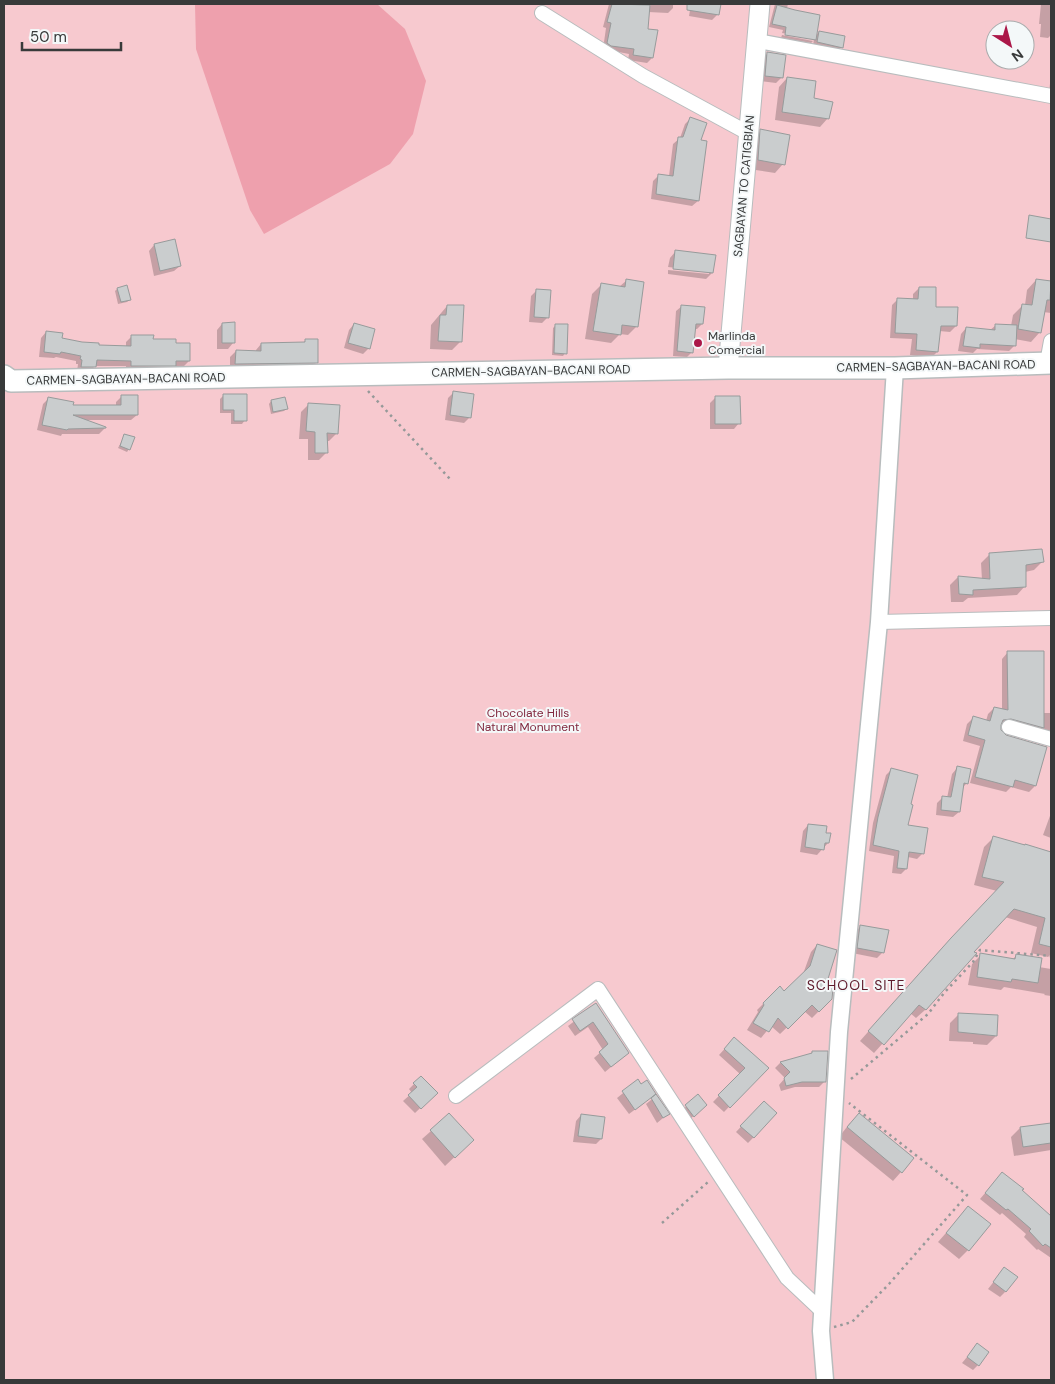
<svg xmlns="http://www.w3.org/2000/svg" width="1055" height="1384" viewBox="0 0 1055 1384" font-family="'DM Sans',sans-serif">
<style>
.green{fill:#f7c9cf;fill-rule:evenodd}
.forest{fill:#eea0ad}
.shadow{fill:#0003}
.building{fill:#cacdce;stroke:#979b9b}
.lines{fill:none;stroke-linecap:round;stroke-linejoin:round}
.minor-casing{stroke:#b8bcbd;stroke-width:16}
.tertiary-casing{stroke:#b8bcbd;stroke-width:19}
.secondary-casing{stroke:#b8bcbd;stroke-width:21}
.primary-casing{stroke:#b8bcbd;stroke-width:24}
.path{stroke:#969999;stroke-width:2.5;stroke-dasharray:2.5 4;stroke-linecap:butt}
.minor{stroke:#fff;stroke-width:14}
.tertiary{stroke:#fff;stroke-width:16}
.secondary{stroke:#fff;stroke-width:19}
.primary{stroke:#fff;stroke-width:21}
.poi-dot{fill:#ab1849;stroke:#f4f8f9;stroke-width:2}
.labels{text-anchor:middle;stroke-width:4;stroke-linejoin:round;paint-order:stroke}
.street-label{font-size:12px;fill:#383a3a;stroke:#f4f8f9}
.poi-label{font-size:12px;fill:#383a3a;stroke:#f4f8f9;text-anchor:start}
.park-label{font-size:12px;fill:#82293f;stroke:#f4f8f9}
.neighbourhood-label{font-size:14px;letter-spacing:1px;fill:#5f1b2c;stroke:#f4f8f9}
</style>
<rect width="100%" height="100%" fill="#f4f8f9"/>
<path class="green" d="M 4,4 L 1051,4 L 1051,1380 L 4,1380 ZM 995,30 L 1025,30 L 1025,60 L 995,60 Z"/>
<path class="forest" d="M 195,4 L 377,4 L 405,29 L 426,81 L 413,134 L 390,164 L 264,234 L 250,210 L 196,49 Z"/>
<path class="shadow" d="M 609,4 L 650,6 L 651,4 L 673,4 L 673,8 L 668,13 L 648,12 L 646,30 L 652,58 L 647,63 L 628,60 L 629,54 L 603,49 L 606,28 L 603,27 Z
M 691,4 L 720,4 L 718,14 L 712,20 L 689,16 Z
M 775,4 L 788,4 L 787,8 L 816,35 L 819,32 L 841,47 L 836,52 L 813,47 L 814,38 L 782,33 L 783,30 L 769,27 Z
M 1041,4 L 1051,4 L 1051,35 L 1048,38 L 1040,37 L 1041,24 L 1039,24 Z
M 782,35 L 813,41 L 811,43 L 781,38 Z
M 768,53 L 782,77 L 776,83 L 760,81 L 762,59 Z
M 1051,74 L 1051,93 L 1049,93 Z
M 787,78 L 813,99 L 828,118 L 820,127 L 775,120 L 779,87 Z
M 690,119 L 700,141 L 698,201 L 692,206 L 651,199 L 653,181 L 659,175 L 669,176 L 673,144 L 680,138 L 685,124 Z
M 761,131 L 783,164 L 775,173 L 749,169 L 752,140 Z
M 154,245 L 180,266 L 174,271 L 154,276 L 149,251 Z
M 675,252 L 712,273 L 706,279 L 668,274 L 668,270 L 709,274 L 709,272 L 668,267 L 670,258 Z
M 627,280 L 636,327 L 628,335 L 620,334 L 611,343 L 585,339 L 592,294 L 601,285 L 619,287 Z
M 1036,280 L 1051,282 L 1051,313 L 1043,312 L 1040,332 L 1031,342 L 1015,339 L 1015,345 L 1009,351 L 977,349 L 973,353 L 958,351 L 961,334 L 966,328 L 989,331 L 996,325 L 1011,326 L 1013,315 L 1023,305 L 1025,305 L 1027,290 Z
M 919,288 L 935,308 L 956,326 L 950,332 L 939,331 L 937,352 L 931,358 L 910,355 L 912,339 L 890,338 L 892,305 L 898,299 L 913,300 L 913,294 Z
M 117,289 L 130,299 L 127,302 L 118,304 L 115,291 Z
M 536,291 L 548,317 L 542,323 L 529,322 L 531,296 Z
M 447,306 L 461,341 L 452,350 L 430,349 L 431,325 Z
M 682,306 L 702,324 L 697,329 L 694,329 L 692,352 L 687,357 L 673,356 L 676,311 Z
M 222,324 L 233,343 L 228,349 L 217,349 L 217,330 Z
M 354,324 L 369,348 L 363,354 L 344,348 L 349,330 Z
M 556,325 L 565,353 L 563,356 L 552,355 L 553,328 Z
M 46,332 L 61,339 L 97,346 L 126,348 L 126,342 L 132,336 L 175,344 L 189,361 L 184,366 L 174,366 L 170,370 L 126,371 L 126,366 L 95,366 L 89,372 L 77,372 L 78,364 L 76,364 L 76,361 L 56,357 L 54,358 L 39,357 L 41,338 Z
M 306,340 L 317,362 L 311,368 L 230,369 L 230,357 L 236,351 L 256,352 L 256,350 L 261,344 L 303,343 Z
M 453,393 L 470,417 L 464,423 L 445,420 L 448,398 Z
M 224,395 L 245,420 L 242,424 L 231,424 L 231,413 L 220,413 L 220,399 Z
M 122,396 L 137,415 L 131,420 L 85,420 L 105,428 L 99,434 L 62,434 L 61,436 L 37,430 L 43,404 L 49,398 L 72,406 L 116,406 L 116,402 Z
M 715,398 L 739,423 L 734,429 L 710,429 L 710,403 Z
M 271,401 L 286,409 L 284,411 L 271,414 L 269,404 Z
M 309,404 L 337,433 L 329,441 L 326,441 L 327,452 L 319,460 L 308,460 L 308,439 L 299,439 L 301,412 Z
M 125,435 L 129,449 L 127,452 L 118,448 Z
M 990,554 L 1042,562 L 1034,570 L 1025,572 L 1025,586 L 1017,595 L 968,598 L 963,602 L 951,602 L 950,585 L 958,577 L 982,580 L 981,563 Z
M 1008,652 L 1043,713 L 1051,713 L 1051,740 L 1005,724 L 999,724 L 1002,734 L 1035,786 L 1029,792 L 1011,787 L 1006,792 L 970,783 L 980,746 L 963,741 L 967,724 L 973,718 L 986,721 L 988,714 L 994,708 L 1002,710 L 1002,659 Z
M 957,768 L 967,783 L 962,788 L 959,812 L 953,817 L 936,815 L 937,803 L 943,797 L 947,798 L 952,774 Z
M 891,770 L 907,826 L 923,853 L 917,859 L 908,857 L 906,869 L 901,874 L 892,873 L 894,856 L 869,851 L 873,823 L 886,775 Z
M 1051,813 L 1051,838 L 1043,835 Z
M 808,825 L 825,834 L 828,843 L 817,855 L 800,852 L 803,831 Z
M 993,838 L 1025,845 L 1051,854 L 1051,954 L 1048,957 L 1031,953 L 1037,927 L 1005,917 L 971,953 L 974,954 L 925,1010 L 916,1018 L 910,1013 L 874,1053 L 860,1041 L 942,948 L 997,891 L 974,885 L 984,847 Z
M 861,926 L 883,952 L 877,958 L 852,953 L 855,932 Z
M 817,945 L 831,999 L 812,1018 L 804,1011 L 780,1034 L 771,1026 L 761,1038 L 747,1030 L 758,1012 L 757,1010 L 763,1004 L 784,993 L 803,974 L 811,952 Z
M 981,955 L 1012,960 L 1016,956 L 1039,967 L 1051,969 L 1051,996 L 1044,995 L 1045,994 L 1004,987 L 1001,990 L 968,985 L 972,964 Z
M 596,1005 L 622,1058 L 605,1072 L 594,1058 L 603,1050 L 588,1027 L 575,1036 L 568,1026 Z
M 959,1014 L 996,1036 L 987,1045 L 973,1044 L 973,1042 L 949,1041 L 950,1023 Z
M 729,1044 L 767,1068 L 724,1112 L 713,1102 L 740,1074 L 719,1055 Z
M 812,1052 L 825,1081 L 819,1087 L 795,1087 L 781,1091 L 779,1085 L 785,1078 L 775,1068 L 780,1063 L 810,1055 Z
M 421,1077 L 436,1093 L 415,1113 L 403,1101 L 412,1093 L 409,1089 Z
M 638,1081 L 649,1099 L 629,1114 L 617,1098 Z
M 656,1096 L 668,1114 L 657,1123 L 646,1104 Z
M 698,1096 L 700,1110 L 687,1122 L 680,1112 Z
M 764,1102 L 776,1114 L 748,1143 L 736,1132 Z
M 581,1115 L 601,1139 L 596,1144 L 573,1142 L 576,1121 Z
M 850,1123 L 901,1172 L 893,1181 L 839,1137 Z
M 1051,1124 L 1051,1150 L 1014,1156 L 1011,1137 L 1020,1128 Z
M 431,1131 L 463,1149 L 445,1166 L 422,1139 Z
M 997,1179 L 1021,1191 L 1051,1217 L 1051,1258 L 1038,1249 L 1037,1250 L 1024,1237 L 1026,1234 L 1002,1213 L 1000,1215 L 980,1199 Z
M 968,1208 L 968,1250 L 959,1259 L 938,1242 Z
M 999,1275 L 1005,1292 L 1000,1297 L 988,1289 Z
M 977,1345 L 978,1365 L 973,1370 L 962,1363 Z"/>
<path class="building" d="M 612,4 L 650,5 L 648,29 L 658,30 L 653,58 L 633,55 L 634,49 L 611,46 L 607,43 L 611,23 L 607,22 Z
M 687,4 L 721,4 L 719,15 L 687,10 Z
M 777,5 L 795,10 L 820,15 L 816,40 L 785,35 L 786,27 L 772,24 Z
M 819,31 L 845,36 L 843,48 L 817,42 Z
M 767,52 L 786,55 L 783,78 L 765,76 Z
M 787,77 L 816,81 L 814,98 L 833,102 L 829,119 L 782,112 Z
M 690,117 L 707,123 L 701,140 L 707,141 L 699,201 L 656,194 L 658,174 L 673,176 L 678,137 L 683,137 Z
M 760,129 L 790,135 L 785,165 L 758,160 Z
M 1029,215 L 1051,219 L 1051,242 L 1026,238 Z
M 175,239 L 181,266 L 160,271 L 154,244 Z
M 675,250 L 716,255 L 713,273 L 673,269 Z
M 626,279 L 644,282 L 638,327 L 622,325 L 621,335 L 593,331 L 601,283 L 625,287 Z
M 1036,279 L 1051,281 L 1050,300 L 1047,300 L 1041,333 L 1018,329 L 1022,304 L 1032,305 Z
M 127,285 L 131,300 L 121,302 L 117,288 Z
M 919,287 L 936,287 L 936,307 L 958,307 L 957,326 L 941,326 L 938,352 L 916,350 L 917,334 L 895,333 L 897,298 L 918,299 Z
M 536,289 L 551,290 L 549,318 L 534,317 Z
M 447,305 L 464,305 L 462,342 L 438,341 L 440,315 L 446,315 Z
M 681,305 L 705,307 L 703,324 L 696,324 L 693,353 L 677,351 Z
M 235,322 L 235,343 L 222,343 L 222,323 Z
M 354,323 L 375,329 L 370,349 L 348,343 Z
M 555,324 L 568,324 L 567,354 L 554,353 Z
M 995,324 L 1017,325 L 1016,346 L 980,344 L 980,348 L 963,346 L 966,327 L 995,330 Z
M 46,331 L 63,333 L 62,338 L 82,342 L 99,343 L 99,345 L 131,346 L 131,335 L 154,335 L 153,339 L 176,339 L 176,343 L 190,343 L 190,361 L 176,361 L 176,366 L 131,366 L 131,361 L 97,360 L 96,367 L 81,367 L 82,360 L 80,359 L 81,356 L 61,352 L 60,354 L 44,352 Z
M 305,339 L 318,339 L 318,363 L 235,364 L 236,350 L 261,351 L 261,343 L 305,342 Z
M 453,391 L 474,394 L 471,418 L 450,415 Z
M 223,394 L 247,394 L 247,421 L 234,421 L 234,410 L 223,410 Z
M 121,395 L 138,395 L 138,415 L 73,415 L 106,427 L 106,428 L 68,429 L 67,430 L 42,425 L 48,397 L 74,402 L 73,405 L 121,405 Z
M 715,396 L 740,396 L 741,424 L 715,424 Z
M 285,397 L 288,409 L 273,412 L 271,400 Z
M 308,403 L 340,405 L 338,434 L 327,433 L 328,453 L 315,453 L 315,432 L 306,431 Z
M 124,434 L 135,437 L 130,450 L 120,446 Z
M 1042,549 L 1044,562 L 1026,565 L 1026,587 L 973,590 L 973,595 L 959,594 L 958,576 L 990,579 L 989,553 Z
M 1007,651 L 1044,651 L 1044,728 L 1011,719 L 1003,720 L 1001,725 L 1001,730 L 1006,735 L 1047,747 L 1036,786 L 1015,780 L 1013,787 L 975,777 L 985,740 L 968,735 L 973,716 L 990,721 L 994,707 L 1008,710 Z
M 957,766 L 971,769 L 968,784 L 964,783 L 960,812 L 941,810 L 942,796 L 951,797 Z
M 891,768 L 918,775 L 911,804 L 913,805 L 908,825 L 928,828 L 924,854 L 909,852 L 907,869 L 897,868 L 899,851 L 873,845 L 878,817 Z
M 808,824 L 827,826 L 826,833 L 831,833 L 829,843 L 825,843 L 824,850 L 805,847 Z
M 993,836 L 1025,845 L 1025,844 L 1051,852 L 1051,947 L 1039,944 L 1045,918 L 1014,909 L 974,952 L 977,953 L 926,1010 L 919,1005 L 884,1045 L 868,1031 L 951,938 L 1004,882 L 982,877 Z
M 860,925 L 889,930 L 884,953 L 857,948 Z
M 817,944 L 837,950 L 827,982 L 833,988 L 832,999 L 819,1012 L 812,1005 L 788,1029 L 778,1018 L 769,1032 L 753,1023 L 764,1005 L 763,1003 L 780,986 L 784,991 L 810,966 Z
M 980,953 L 1015,959 L 1016,954 L 1042,958 L 1038,983 L 1012,979 L 1011,982 L 977,977 Z
M 596,1003 L 629,1053 L 611,1067 L 599,1052 L 608,1044 L 593,1022 L 580,1031 L 572,1019 Z
M 958,1013 L 998,1015 L 997,1036 L 958,1032 Z
M 734,1037 L 769,1068 L 730,1108 L 718,1095 L 745,1068 L 724,1049 Z
M 812,1051 L 828,1051 L 826,1082 L 802,1082 L 786,1086 L 784,1078 L 790,1072 L 780,1062 L 812,1053 Z
M 421,1076 L 438,1093 L 421,1109 L 408,1095 L 417,1087 L 413,1083 Z
M 638,1079 L 641,1084 L 647,1080 L 656,1094 L 635,1110 L 622,1091 Z
M 656,1094 L 670,1114 L 663,1118 L 651,1098 Z
M 698,1094 L 707,1105 L 694,1117 L 685,1105 Z
M 764,1101 L 777,1113 L 754,1138 L 740,1126 Z
M 449,1113 L 474,1140 L 455,1158 L 430,1130 Z
M 859,1113 L 914,1158 L 902,1173 L 847,1127 Z
M 581,1114 L 605,1117 L 602,1139 L 578,1136 Z
M 1051,1123 L 1051,1143 L 1023,1147 L 1020,1127 Z
M 1002,1172 L 1024,1189 L 1022,1190 L 1051,1216 L 1051,1248 L 1045,1244 L 1043,1246 L 1029,1231 L 1031,1229 L 1008,1209 L 1006,1210 L 985,1193 Z
M 968,1206 L 991,1224 L 969,1251 L 946,1233 Z
M 1004,1267 L 1018,1277 L 1006,1292 L 993,1282 Z
M 977,1343 L 989,1352 L 979,1366 L 967,1357 Z"/>
<g class="lines">
<defs>
<path id="minor" d="M 542,13 L 643,76 L 748,133
M 758,41 L 1051,96
M 1047,363 L 1051,341
M 879,622 L 1051,618
M 1009,727 L 1051,739
M 456,1096 L 598,989 L 787,1278 L 822,1311"/>
<path id="tertiary" d="M 825,1380 L 821,1331 L 839,1032 L 879,622 L 895,368"/>
<path id="secondary" d="M 728,368 L 760,4"/>
<path id="primary" d="M 4,376 L 11,381 L 728,368 L 895,368 L 1051,363"/>
</defs>
<use href="#minor" class="minor-casing"/>
<use href="#tertiary" class="tertiary-casing"/>
<use href="#secondary" class="secondary-casing"/>
<use href="#primary" class="primary-casing"/>
<path class="path" d="M 368,391 L 450,479
M 851,1079 L 928,1014 L 944,993 L 973,962 L 980,950 L 1051,956
M 662,1223 L 708,1182
M 834,1327 L 852,1322 L 889,1284 L 967,1195 L 849,1103"/>
<use href="#minor" class="minor"/>
<use href="#tertiary" class="tertiary"/>
<use href="#secondary" class="secondary"/>
<use href="#primary" class="primary"/>
</g>
<circle class="poi-dot" cx="698" cy="343" r="5"/>
<g class="labels">
<g class="street-label">
<text transform="translate(744 186) rotate(-85)" y="4">SAGBAYAN TO CATIGBIAN</text>
<text transform="translate(936 366) rotate(-1)" y="4">CARMEN-SAGBAYAN-BACANI ROAD</text>
<text transform="translate(531 371) rotate(-1)" y="4">CARMEN-SAGBAYAN-BACANI ROAD</text>
<text transform="translate(126 379) rotate(-1)" y="4">CARMEN-SAGBAYAN-BACANI ROAD</text>
</g>
<g class="poi-label">
<text x="708" y="340">Marlinda<tspan x="708" dy="14">Comercial</tspan></text>
</g>
<g class="park-label">
<text x="528" y="717">Chocolate Hills<tspan x="528" dy="14">Natural Monument</tspan></text>
</g>
<g class="neighbourhood-label">
<text x="856" y="990">SCHOOL SITE</text>
</g>
</g>
<rect width="1055" height="1384" fill="none" stroke="#383a3a" stroke-width="10"/>
<g transform="translate(1010 45) rotate(144)"><circle r="24" fill="#f4f8f9" stroke="#a9acad"/>
<path d="M0-4L9 19L0 12L-9 19Z" fill="#ab1849"/>
<text y="-8" font-size="14" font-weight="bold" text-anchor="middle" fill="#383a3a">N</text>
</g>
<path d="M22 42v8h99v-8" fill="none" stroke="#383a3a" stroke-width="2.5"/>
<text x="30" y="42" font-size="15" fill="#383a3a" stroke="#f4f8f9" stroke-width="4" paint-order="stroke">50 m</text>
</svg>
